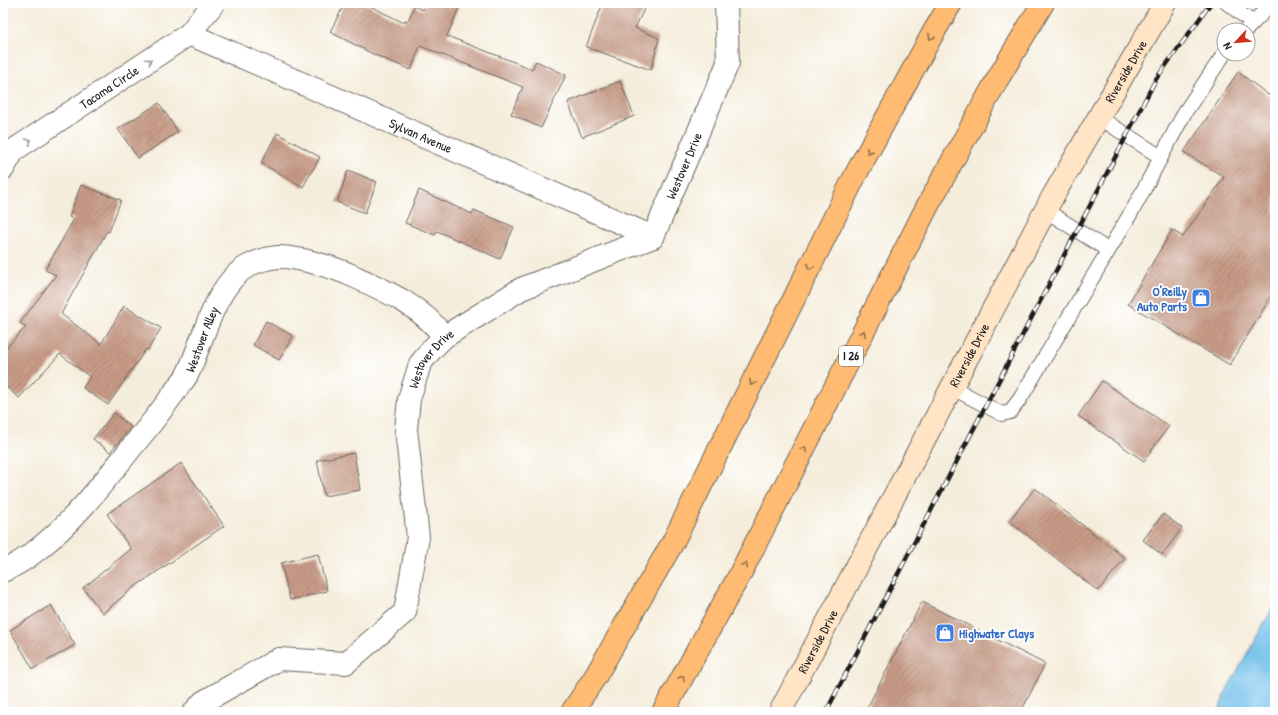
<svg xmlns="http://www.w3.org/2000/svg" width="1278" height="715" viewBox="0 0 1278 715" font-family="'Patrick Hand',sans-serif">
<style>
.water{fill:#70c0eb;stroke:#466e84}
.building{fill:url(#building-hatch)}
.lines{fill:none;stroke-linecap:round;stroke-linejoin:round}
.service-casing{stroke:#68655f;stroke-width:16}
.minor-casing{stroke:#68655f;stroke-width:24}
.secondary-casing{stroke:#68655f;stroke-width:24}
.motorway-casing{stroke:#68655f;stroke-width:24}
.service{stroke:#fff;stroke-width:14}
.minor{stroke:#fff;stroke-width:22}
.secondary{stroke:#ffe4c6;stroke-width:22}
.motorway{stroke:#ffbb71;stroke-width:22}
.rail-casing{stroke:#1c1c1c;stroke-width:4.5}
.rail{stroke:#fff;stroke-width:3;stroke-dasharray:9;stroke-linecap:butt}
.oneway{stroke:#8e6c46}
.oneway2{stroke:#999}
.labels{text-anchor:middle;stroke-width:3.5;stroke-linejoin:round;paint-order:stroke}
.shield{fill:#fff;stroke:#606060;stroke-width:1}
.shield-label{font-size:12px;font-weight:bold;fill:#1c1c1c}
.street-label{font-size:13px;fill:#1c1c1c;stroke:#fff}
.shop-label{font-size:13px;font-weight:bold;fill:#366cbe;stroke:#fff;text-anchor:end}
</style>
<defs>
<pattern id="building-hatch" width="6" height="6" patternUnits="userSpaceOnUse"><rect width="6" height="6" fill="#c89b87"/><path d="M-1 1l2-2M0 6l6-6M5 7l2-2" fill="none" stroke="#a27e6e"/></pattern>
</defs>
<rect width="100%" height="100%" fill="#fff"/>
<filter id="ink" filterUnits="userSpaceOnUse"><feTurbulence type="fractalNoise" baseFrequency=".025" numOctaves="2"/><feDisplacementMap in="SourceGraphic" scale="8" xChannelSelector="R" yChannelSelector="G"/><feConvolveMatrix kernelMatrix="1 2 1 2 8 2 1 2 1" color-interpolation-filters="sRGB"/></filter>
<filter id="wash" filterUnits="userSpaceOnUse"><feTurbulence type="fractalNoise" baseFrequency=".012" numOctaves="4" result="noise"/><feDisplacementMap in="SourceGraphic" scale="16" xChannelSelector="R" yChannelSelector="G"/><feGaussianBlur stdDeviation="0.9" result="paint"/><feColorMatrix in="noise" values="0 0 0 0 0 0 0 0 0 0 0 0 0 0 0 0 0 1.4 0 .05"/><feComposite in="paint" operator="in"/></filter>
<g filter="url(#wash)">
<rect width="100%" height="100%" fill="#f5eddb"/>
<path class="water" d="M 1275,604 L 1275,712 L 1218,712 L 1227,689 Z"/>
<g id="blocks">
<path class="building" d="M 345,3 L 364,3 L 404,23 L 405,20 L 408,21 L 414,6 L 423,10 L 426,3 L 461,3 L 447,36 L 532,69 L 536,61 L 566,75 L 541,128 L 511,114 L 523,87 L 420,46 L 411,70 L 373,54 L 330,32 Z
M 603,3 L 647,3 L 635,28 L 659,38 L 651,70 L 586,47 Z
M 1238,72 L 1275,100 L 1275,290 L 1230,365 L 1128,304 L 1172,230 L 1183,237 L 1224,177 L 1184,152 Z
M 620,81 L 634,116 L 582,137 L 568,102 Z
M 159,103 L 178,132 L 138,158 L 118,129 Z
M 277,133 L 320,157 L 303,187 L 261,163 Z
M 348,170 L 377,182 L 365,213 L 337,202 Z
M 81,185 L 121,200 L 109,232 L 107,231 L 61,314 L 101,344 L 124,306 L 161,328 L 148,350 L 146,349 L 108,405 L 83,388 L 90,377 L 60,354 L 19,398 L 3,384 L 3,351 L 26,327 L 20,323 L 56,275 L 45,270 L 74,219 L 69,217 Z
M 419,190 L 472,214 L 474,210 L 514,227 L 500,259 L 437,231 L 435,235 L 405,223 Z
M 266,321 L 293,336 L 279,360 L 253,345 Z
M 1102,381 L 1169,426 L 1144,461 L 1078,416 Z
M 114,413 L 131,427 L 110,452 L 93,439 Z
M 354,453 L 360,490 L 324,496 L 317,460 Z
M 181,463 L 224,526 L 133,588 L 103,613 L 83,588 L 131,549 L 107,514 Z
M 1035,488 L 1125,558 L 1098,591 L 1009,521 Z
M 1163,514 L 1182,528 L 1162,555 L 1143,540 Z
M 318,554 L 327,591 L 290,600 L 281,563 Z
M 922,602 L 1045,664 L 1021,712 L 865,712 Z
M 51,605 L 75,645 L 33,669 L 10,630 Z"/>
</g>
</g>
<g filter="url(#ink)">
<use href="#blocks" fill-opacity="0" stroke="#68655f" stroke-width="1"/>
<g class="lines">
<defs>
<path id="service" d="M 1227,3 L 1253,23
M 1246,30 L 1272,3
M 1098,117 L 1161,157
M 1045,210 L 1108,250
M 951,387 L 1002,414 L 1010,412 L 1020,399 L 1135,206 L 1185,112 L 1224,54"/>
<g id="minor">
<path id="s1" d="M 189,34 L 653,237"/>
<path id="s2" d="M 3,169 L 14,150 L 189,34 L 214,3"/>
<path id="s3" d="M 3,571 C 17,565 30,556 42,546 C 80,515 109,475 140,437 C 152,423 163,408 174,393 C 178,386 185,380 188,373 C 203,341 215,284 248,266 C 257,261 268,258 278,257 C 296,256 336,268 353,276 C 386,291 423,307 444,337"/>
<path id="s4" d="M 194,712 L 203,702 L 279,659 L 346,663 L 405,612 L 418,537 L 406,429 L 409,399 L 420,364 L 432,349 L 444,337 L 521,289 L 653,237 L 728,63 L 726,3"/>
</g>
<g id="secondary">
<path id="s5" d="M 780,712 L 1053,196 L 1165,3"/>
</g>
<path id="motorway" d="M 572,712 L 595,677 L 673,542 L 857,172 L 932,35 L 951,3
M 663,712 L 739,576 L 927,207 L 997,80 L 1043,3"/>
</defs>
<use href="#service" class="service-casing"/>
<use href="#minor" class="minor-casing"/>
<use href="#secondary" class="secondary-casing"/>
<use href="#motorway" class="motorway-casing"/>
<use href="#service" class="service"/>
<use href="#minor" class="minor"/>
<use href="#secondary" class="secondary"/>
<use href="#motorway" class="motorway"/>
<defs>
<path id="rail" d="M 826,712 L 1156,79 L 1211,3"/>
</defs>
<use href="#rail" class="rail-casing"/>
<use href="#rail" class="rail"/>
</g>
<defs><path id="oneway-chevron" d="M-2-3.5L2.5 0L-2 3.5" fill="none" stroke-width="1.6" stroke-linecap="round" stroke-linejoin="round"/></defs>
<g class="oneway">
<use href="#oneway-chevron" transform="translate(931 37) rotate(119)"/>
<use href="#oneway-chevron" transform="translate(869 151) rotate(119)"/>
<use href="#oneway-chevron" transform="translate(810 267) rotate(117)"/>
<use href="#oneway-chevron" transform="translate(863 333) rotate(-63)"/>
<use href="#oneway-chevron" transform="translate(752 383) rotate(117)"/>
<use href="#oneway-chevron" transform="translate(804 449) rotate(-63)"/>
<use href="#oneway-chevron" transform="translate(745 565) rotate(-63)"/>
<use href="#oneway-chevron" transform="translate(682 678) rotate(-61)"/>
</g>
<g class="oneway2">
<use href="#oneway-chevron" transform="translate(149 61) rotate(-34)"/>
<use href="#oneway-chevron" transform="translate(29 141) rotate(-34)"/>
</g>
</g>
<defs>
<symbol id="shop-square" viewBox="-11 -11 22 22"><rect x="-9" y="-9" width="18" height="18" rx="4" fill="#3f7fe0" stroke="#fff"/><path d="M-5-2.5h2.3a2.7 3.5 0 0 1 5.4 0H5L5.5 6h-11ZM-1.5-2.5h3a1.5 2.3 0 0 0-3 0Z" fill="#fff"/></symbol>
</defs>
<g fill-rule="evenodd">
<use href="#shop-square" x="1190" y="287" width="22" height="22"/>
<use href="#shop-square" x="934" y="622" width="22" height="22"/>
</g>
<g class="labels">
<rect class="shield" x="839" y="346" width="24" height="20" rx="3"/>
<g class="shield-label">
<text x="851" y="360">I 26</text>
</g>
<g class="street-label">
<text dy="5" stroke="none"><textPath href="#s5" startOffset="728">Riverside Drive</textPath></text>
<text dy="5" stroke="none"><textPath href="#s2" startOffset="136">Tacoma Circle</textPath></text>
<text dy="5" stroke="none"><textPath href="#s1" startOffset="253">Sylvan Avenue</textPath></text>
<text dy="5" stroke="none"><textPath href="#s4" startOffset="844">Westover Drive</textPath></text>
<text dy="5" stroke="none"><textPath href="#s3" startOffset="310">Westover Alley</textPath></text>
<text dy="5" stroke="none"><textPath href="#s5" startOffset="404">Riverside Drive</textPath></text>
<text dy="5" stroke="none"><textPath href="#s4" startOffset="508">Westover Drive</textPath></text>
<text dy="5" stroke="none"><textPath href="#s5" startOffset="80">Riverside Drive</textPath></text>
</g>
<g class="shop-label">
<text x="1187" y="296">O'Reilly<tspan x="1187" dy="15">Auto Parts</tspan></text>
<text x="959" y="638" text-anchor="start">Highwater Clays</text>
</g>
</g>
<rect width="1278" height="715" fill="none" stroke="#fff" stroke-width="16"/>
<g transform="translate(1236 42) rotate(244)"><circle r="19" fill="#ffffff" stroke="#a4a4a4"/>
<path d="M0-3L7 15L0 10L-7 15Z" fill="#c8321e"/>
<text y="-6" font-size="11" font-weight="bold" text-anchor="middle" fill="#1c1c1c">N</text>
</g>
</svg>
